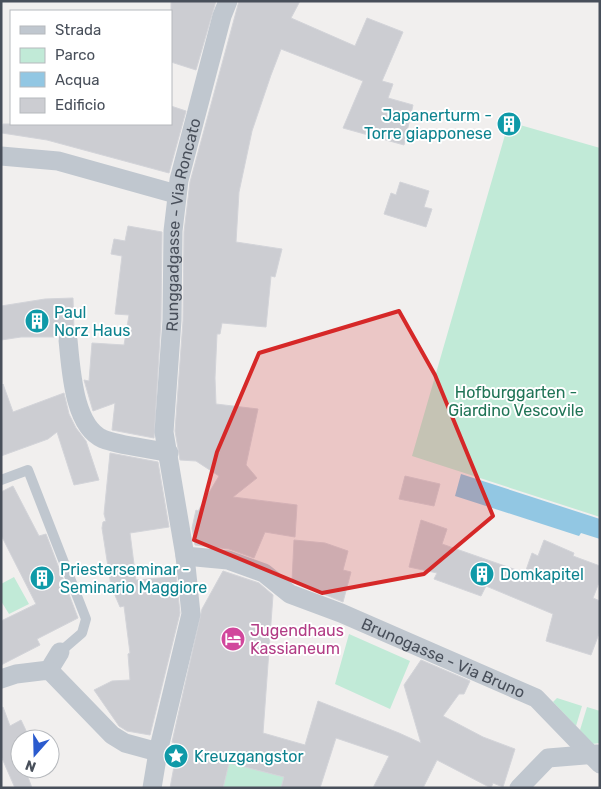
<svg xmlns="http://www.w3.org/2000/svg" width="601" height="789" viewBox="0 0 601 789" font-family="Rubik,sans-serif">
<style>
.green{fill:#c1ead7}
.water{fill:#92c7e3}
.building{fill:#cccdd2;stroke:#d3d4d9}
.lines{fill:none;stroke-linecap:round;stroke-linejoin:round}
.lane{stroke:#c0c7cf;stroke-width:10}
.street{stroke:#c0c7cf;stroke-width:19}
.marked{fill:#d62828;fill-opacity:0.2;stroke:#d62828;stroke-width:4;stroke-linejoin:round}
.labels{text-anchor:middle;stroke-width:4;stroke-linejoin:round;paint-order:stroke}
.culture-label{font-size:16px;fill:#0d838f;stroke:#fff;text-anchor:start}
.street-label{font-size:16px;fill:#484f5a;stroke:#fff}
.park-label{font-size:16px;fill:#207456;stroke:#fff}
.hotel-label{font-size:16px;fill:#b23c85;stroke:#fff;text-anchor:start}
</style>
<rect width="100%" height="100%" fill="#f1efee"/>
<path class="green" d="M 520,125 L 600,148 L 600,517 L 412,456 L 505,135 L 516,134 Z
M 14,577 L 29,604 L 9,614 L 1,601 L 1,584 Z
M 349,634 L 410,661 L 390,709 L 335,684 Z
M 557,698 L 582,706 L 576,726 L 553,702 Z
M 587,707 L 600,711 L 600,743 L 592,744 L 580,730 Z
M 229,763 L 284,777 L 281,788 L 223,788 Z"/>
<path class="water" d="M 461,474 L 600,519 L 600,539 L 581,533 L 579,536 L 455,496 Z"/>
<path class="building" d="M 171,1 L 216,1 L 196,70 L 171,62 Z
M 239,1 L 300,1 L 291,18 L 355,46 L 367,18 L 403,32 L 382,81 L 393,84 L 388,98 L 413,105 L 404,145 L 343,128 L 363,81 L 281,49 L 271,75 L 252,131 L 239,192 L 236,242 L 282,249 L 275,277 L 271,276 L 266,327 L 222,323 L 220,334 L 217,334 L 215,378 L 216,404 L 258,409 L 246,465 L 257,478 L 233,497 L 297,505 L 295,537 L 265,532 L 254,558 L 229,549 L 195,545 L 192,528 L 196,510 L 198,511 L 219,476 L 196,461 L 180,460 L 175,431 L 183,321 L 184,232 L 190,182 Z
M 171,106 L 186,111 L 169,173 L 47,140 L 2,133 L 3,124 L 171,124 Z
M497 124a12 12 0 1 1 24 0a12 12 0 1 1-24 0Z
M 400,182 L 429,191 L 424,207 L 432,209 L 426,227 L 384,214 L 391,193 L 396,195 Z
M 128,226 L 162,232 L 161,320 L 154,438 L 112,430 L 115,403 L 93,411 L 84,380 L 89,381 L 92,343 L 124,345 L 129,315 L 115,314 L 122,256 L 111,254 L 114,239 L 125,241 Z
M 73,298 L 74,331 L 66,329 L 57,337 L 21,337 L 1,340 L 1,306 L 45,299 Z
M 3,384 L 13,412 L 64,393 L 69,414 L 76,428 L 86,441 L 99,480 L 74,485 L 57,432 L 48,439 L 1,456 Z
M 110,453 L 158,462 L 169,527 L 130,533 L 136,580 L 170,577 L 175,565 L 180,613 L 150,735 L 127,731 L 119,726 L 94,690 L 112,681 L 130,680 L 128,654 L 130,653 L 124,606 L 120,607 L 111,586 L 102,528 L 103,522 L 106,521 L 104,514 Z
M 405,476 L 440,484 L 434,506 L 399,499 Z
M 13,486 L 39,536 L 46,534 L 78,618 L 37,639 L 40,645 L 1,665 L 1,621 L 36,604 L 1,535 L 1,492 Z
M 421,520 L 447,529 L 442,544 L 525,573 L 532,553 L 538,556 L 544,540 L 574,553 L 573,556 L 600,566 L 600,580 L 593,598 L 600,601 L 600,631 L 591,655 L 546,641 L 553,614 L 486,586 L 481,596 L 434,579 L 437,573 L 409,567 Z
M 294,540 L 325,543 L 348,551 L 343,570 L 351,572 L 343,602 L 292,581 Z
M 223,571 L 259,583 L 273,595 L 263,733 L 305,745 L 318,701 L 399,733 L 421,743 L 404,685 L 421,660 L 470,681 L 464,694 L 459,694 L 443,716 L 483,737 L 515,749 L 503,787 L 493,783 L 491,788 L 437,760 L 423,788 L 373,788 L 389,756 L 336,738 L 320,788 L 281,788 L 284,777 L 229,763 L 223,788 L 170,788 L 178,745 L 172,742 L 202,609 Z
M 3,707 L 10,726 L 21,720 L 30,739 L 15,739 L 20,754 L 20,769 L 25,769 L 32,788 L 15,788 L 1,756 L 1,708 Z"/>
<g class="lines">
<path class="lane" d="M 1,480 L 28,470 L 86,619 L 82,633 L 60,652"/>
<g class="street">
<path d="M 1,156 L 58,161 L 176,194"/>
<path d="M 68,340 C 71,367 73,426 103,439 C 121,446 149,448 169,453"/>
<path id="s1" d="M 185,556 L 228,560 L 264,573 L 290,594 L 341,613 L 536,698 L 600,764"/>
<path d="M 49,670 L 60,652"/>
<path d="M 1,679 L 16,674 L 49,670 L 112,735 L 125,743 L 158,752"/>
<path id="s2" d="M 152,788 L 158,752 L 191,614 L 185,556 L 164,432 L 172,320 L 173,231 L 179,180 L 222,16 L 228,1"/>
<path d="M 519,788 L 548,758 L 597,754"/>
</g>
</g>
<path class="marked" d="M 399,311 L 435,375 L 493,516 L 424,574 L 322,593 L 194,540 L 217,452 L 259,353 Z"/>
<defs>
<symbol id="building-disc" viewBox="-11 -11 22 22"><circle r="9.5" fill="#0f9aa8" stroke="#fff"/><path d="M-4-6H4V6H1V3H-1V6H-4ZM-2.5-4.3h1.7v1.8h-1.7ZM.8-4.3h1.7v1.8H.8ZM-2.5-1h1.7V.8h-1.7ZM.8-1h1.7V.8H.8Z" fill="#fff"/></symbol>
<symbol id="hotel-disc" viewBox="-11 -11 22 22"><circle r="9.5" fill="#d1479c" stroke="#fff"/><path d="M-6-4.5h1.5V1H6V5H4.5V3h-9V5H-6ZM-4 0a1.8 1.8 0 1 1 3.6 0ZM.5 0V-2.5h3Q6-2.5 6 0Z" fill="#fff"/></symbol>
<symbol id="sight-disc" viewBox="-11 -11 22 22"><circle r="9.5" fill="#0f9aa8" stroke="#fff"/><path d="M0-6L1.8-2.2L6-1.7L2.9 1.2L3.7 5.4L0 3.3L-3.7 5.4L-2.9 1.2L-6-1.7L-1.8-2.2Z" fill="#fff"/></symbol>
</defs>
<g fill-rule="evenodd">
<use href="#building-disc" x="495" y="110" width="28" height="28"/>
<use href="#building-disc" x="23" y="307" width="28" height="28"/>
<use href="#building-disc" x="468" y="560" width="28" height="28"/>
<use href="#building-disc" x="28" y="564" width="28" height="28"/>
<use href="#hotel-disc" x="219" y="625" width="28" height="28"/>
<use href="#sight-disc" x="162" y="742" width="28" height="28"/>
</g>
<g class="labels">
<g class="culture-label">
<text x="492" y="121" text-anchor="end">Japanerturm -<tspan x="492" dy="18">Torre giapponese</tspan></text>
<text x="54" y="318">Paul<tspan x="54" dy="18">Norz Haus</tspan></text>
<text x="60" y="575">Priesterseminar -<tspan x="60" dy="18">Seminario Maggiore</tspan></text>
<text x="500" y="580">Domkapitel</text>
<text x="194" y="762">Kreuzgangstor</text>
</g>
<g class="street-label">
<text dy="6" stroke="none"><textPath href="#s2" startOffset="571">Runggadgasse - Via Roncato</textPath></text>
<text dy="6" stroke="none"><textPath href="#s1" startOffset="281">Brunogasse - Via Bruno</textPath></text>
</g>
<g class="park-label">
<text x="516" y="398">Hofburggarten -<tspan x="516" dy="18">Giardino Vescovile</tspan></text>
</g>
<g class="hotel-label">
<text x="250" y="636">Jugendhaus<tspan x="250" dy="18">Kassianeum</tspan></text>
</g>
</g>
<rect width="601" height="789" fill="none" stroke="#484f5a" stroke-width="5"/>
<rect x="10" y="10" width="162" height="115" fill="#ffffff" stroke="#b6b9bd"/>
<rect x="20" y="26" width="25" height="8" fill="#c0c7cf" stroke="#b6b9bd"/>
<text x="55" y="35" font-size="15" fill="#484f5a">Strada</text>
<rect x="20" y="48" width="25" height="15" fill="#c1ead7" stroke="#b6b9bd"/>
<text x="55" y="60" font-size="15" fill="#484f5a">Parco</text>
<rect x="20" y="72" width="25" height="15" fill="#92c7e3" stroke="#b6b9bd"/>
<text x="55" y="85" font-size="15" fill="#484f5a">Acqua</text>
<rect x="20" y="98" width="25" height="15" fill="#cccdd2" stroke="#b6b9bd"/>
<text x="55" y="110" font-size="15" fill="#484f5a">Edificio</text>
<g transform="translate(35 754) rotate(200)"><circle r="24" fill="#ffffff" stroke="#b6b9bd"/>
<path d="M0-4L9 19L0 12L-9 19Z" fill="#2b5bce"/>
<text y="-8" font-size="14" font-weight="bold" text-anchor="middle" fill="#484f5a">N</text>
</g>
</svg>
